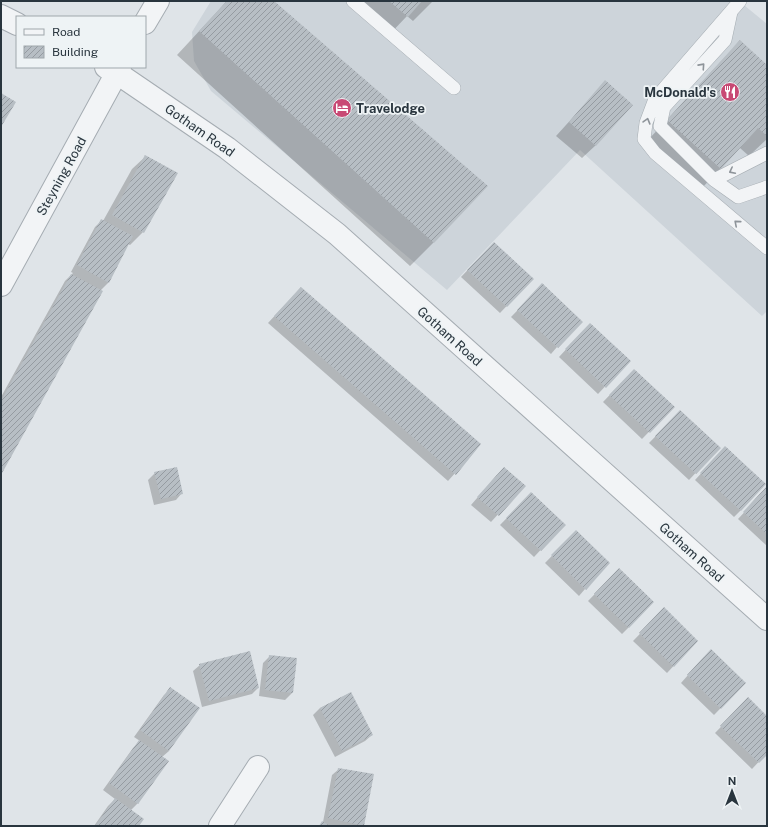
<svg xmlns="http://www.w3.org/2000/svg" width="768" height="827" viewBox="0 0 768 827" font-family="'Public Sans',sans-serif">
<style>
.built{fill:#cdd4da}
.shadow{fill:#0003}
.building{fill:url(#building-hatch)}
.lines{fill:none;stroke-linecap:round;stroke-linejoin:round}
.service-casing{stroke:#a5acb2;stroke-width:14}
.minor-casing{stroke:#a5acb2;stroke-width:24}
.service{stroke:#f2f4f6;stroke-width:13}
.minor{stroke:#f2f4f6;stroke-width:22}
.oneway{stroke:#8e949a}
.labels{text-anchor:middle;stroke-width:3.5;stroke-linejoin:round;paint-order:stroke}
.poi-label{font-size:13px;font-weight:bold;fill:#29353e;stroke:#eef3f5;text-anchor:end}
.street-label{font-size:13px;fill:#29353e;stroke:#eef3f5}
</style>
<defs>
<pattern id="building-hatch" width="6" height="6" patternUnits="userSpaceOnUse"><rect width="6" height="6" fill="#b7bec4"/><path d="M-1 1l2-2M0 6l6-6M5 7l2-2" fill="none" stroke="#959ba1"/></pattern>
</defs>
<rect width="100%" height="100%" fill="#dfe4e8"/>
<path class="built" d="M 211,1 L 739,1 L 767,24 L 767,311 L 762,316 L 580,150 L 447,290 L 211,91 L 194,61 L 192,32 Z"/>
<path class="shadow" d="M 227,1 L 272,1 L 434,242 L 410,266 L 177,55 Z
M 348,1 L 433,1 L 413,21 L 407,16 L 388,36 Z
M 740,41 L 767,66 L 767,139 L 749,156 L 740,148 L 702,188 L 649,139 Z
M 605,82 L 596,145 L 582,158 L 556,136 Z
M 146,156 L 143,232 L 130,245 L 128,244 L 108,283 L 100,291 L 1,473 L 1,397 L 65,281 L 73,273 L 71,272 L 95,227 L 102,220 L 103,221 L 132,169 Z
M 487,250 L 532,279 L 500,313 L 461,277 Z
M 542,285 L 557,347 L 551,354 L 511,317 Z
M 294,295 L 480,445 L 448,481 L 268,323 Z
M 583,331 L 629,361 L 598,394 L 559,357 Z
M 627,377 L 673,407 L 642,439 L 603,402 Z
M 680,411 L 719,448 L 689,480 L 649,443 Z
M 719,454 L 741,510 L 734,517 L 695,480 Z
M 155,473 L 182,493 L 176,500 L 154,505 L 148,480 Z
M 497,475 L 524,486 L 491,522 L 471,505 Z
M 767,488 L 767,546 L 738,519 Z
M 531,493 L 564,525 L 534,557 L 500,525 Z
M 576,531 L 585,589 L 579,596 L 545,563 Z
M 619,569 L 629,627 L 622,634 L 588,601 Z
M 664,609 L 697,641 L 667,673 L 633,641 Z
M 270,656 L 296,659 L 292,693 L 285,700 L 259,696 L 263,663 Z
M 704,657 L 745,683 L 714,715 L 681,683 Z
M 200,665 L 258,688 L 252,694 L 202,707 L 193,671 Z
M 171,689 L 169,751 L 162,757 L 167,761 L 137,804 L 131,810 L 138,826 L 94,826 L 108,806 L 115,799 L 103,790 L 133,748 L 140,741 L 134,737 L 164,695 Z
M 350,693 L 372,735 L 365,741 L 335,757 L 313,715 L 320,708 Z
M 748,699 L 767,717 L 767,753 L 752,769 L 715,733 Z
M 339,769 L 363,825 L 362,826 L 319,826 L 323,822 L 332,775 Z"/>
<path class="building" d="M 227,1 L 274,1 L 488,186 L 434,243 L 199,31 Z
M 389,1 L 422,1 L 408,17 Z
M 740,40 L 767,65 L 767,136 L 758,128 L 721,169 L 667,120 Z
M 605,80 L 633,105 L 596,146 L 569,122 Z
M 1,93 L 16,102 L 1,127 Z
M 145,155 L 178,173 L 144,233 L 112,215 Z
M 101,219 L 133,236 L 109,283 L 77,265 Z
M 494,242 L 534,279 L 507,307 L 467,270 Z
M 71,274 L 103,291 L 1,475 L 1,401 Z
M 542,283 L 583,322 L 558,348 L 517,310 Z
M 301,287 L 481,444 L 456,475 L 274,316 Z
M 590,323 L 631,361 L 606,388 L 565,349 Z
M 634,369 L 675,407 L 650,433 L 609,395 Z
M 680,410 L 721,448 L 696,474 L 655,436 Z
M 725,446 L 766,484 L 741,511 L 700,473 Z
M 177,467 L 183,494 L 161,499 L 154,472 Z
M 504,467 L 526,486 L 499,516 L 477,497 Z
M 767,486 L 767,534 L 743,512 Z
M 531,492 L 566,525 L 541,551 L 506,518 Z
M 576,530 L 610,563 L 586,590 L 551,555 Z
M 619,568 L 654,602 L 629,628 L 594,594 Z
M 664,607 L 698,641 L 674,667 L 639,633 Z
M 711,649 L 746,683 L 721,709 L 687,675 Z
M 250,651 L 259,688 L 209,701 L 199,664 Z
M 269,655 L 297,658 L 293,693 L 265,690 Z
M 170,687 L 200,708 L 169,751 L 140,730 Z
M 351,692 L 373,735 L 342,751 L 320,708 Z
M 748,697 L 767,716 L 767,755 L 759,763 L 720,726 Z
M 139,740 L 169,761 L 138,804 L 109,783 Z
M 338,768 L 374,774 L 364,826 L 328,818 Z
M 115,798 L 144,819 L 139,826 L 95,826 Z
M 322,821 L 330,826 L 319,826 Z"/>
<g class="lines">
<defs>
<path id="service" d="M 353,1 L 454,88
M 740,1 L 655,99 L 646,123 L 644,139 L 655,153 L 767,248
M 731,12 L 725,40 L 664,107 L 660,126 L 714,180 L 767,153
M 714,180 L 738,197 L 767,187"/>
<path id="minor" d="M 1,16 L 17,24
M 145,23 L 158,1
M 106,67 L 117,73 L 227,148 L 337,234 L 767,619
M 1,285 L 120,67
M 220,826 L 258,767"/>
</defs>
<use href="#service" class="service-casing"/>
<use href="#minor" class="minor-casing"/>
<use href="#service" class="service"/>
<use href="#minor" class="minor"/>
</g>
<defs><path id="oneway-chevron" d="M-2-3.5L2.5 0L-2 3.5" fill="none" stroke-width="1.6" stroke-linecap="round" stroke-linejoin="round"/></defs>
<g class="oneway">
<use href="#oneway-chevron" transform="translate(702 66) rotate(-48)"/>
<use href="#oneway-chevron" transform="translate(647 121) rotate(-74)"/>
<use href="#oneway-chevron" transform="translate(732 171) rotate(153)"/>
<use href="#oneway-chevron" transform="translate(737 223) rotate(-139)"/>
</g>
<defs>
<symbol id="restaurant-disc" viewBox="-11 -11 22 22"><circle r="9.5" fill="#c84974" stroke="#eef3f5"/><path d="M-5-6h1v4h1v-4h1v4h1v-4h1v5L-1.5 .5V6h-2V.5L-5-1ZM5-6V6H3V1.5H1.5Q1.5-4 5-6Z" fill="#fff"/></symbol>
<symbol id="hotel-disc" viewBox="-11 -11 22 22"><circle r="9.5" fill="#c84974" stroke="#eef3f5"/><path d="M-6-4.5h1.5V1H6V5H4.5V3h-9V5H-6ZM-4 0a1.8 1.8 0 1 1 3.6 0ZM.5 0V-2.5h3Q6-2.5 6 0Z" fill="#fff"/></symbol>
</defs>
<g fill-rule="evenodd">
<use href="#restaurant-disc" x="719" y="81" width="22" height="22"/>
<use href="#hotel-disc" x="331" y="97" width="22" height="22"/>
</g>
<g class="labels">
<g class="poi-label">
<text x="716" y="97">McDonald's</text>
<text x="356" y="113" text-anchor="start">Travelodge</text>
</g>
<g class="street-label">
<text transform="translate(200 130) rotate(35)" y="5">Gotham Road</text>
<text transform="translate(61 176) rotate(-61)" y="5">Steyning Road</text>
<text transform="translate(450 336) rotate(42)" y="5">Gotham Road</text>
<text transform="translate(692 552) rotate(42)" y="5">Gotham Road</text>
</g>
</g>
<rect width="768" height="827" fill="none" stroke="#29353e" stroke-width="4"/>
<rect x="16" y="16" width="130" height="52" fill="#eef3f5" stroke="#9fa7ac"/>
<rect x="24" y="29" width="20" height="6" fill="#f2f4f6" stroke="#9fa7ac"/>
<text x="52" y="36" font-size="12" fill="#29353e">Road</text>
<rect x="24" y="46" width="20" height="12" fill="url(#building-hatch)" stroke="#9fa7ac"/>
<text x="52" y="56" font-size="12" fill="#29353e">Building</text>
<g transform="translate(732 791)" stroke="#eef3f5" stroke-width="3" paint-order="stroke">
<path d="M0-3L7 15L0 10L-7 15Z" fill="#29353e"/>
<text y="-6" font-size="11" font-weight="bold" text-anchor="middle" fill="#29353e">N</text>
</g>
</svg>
